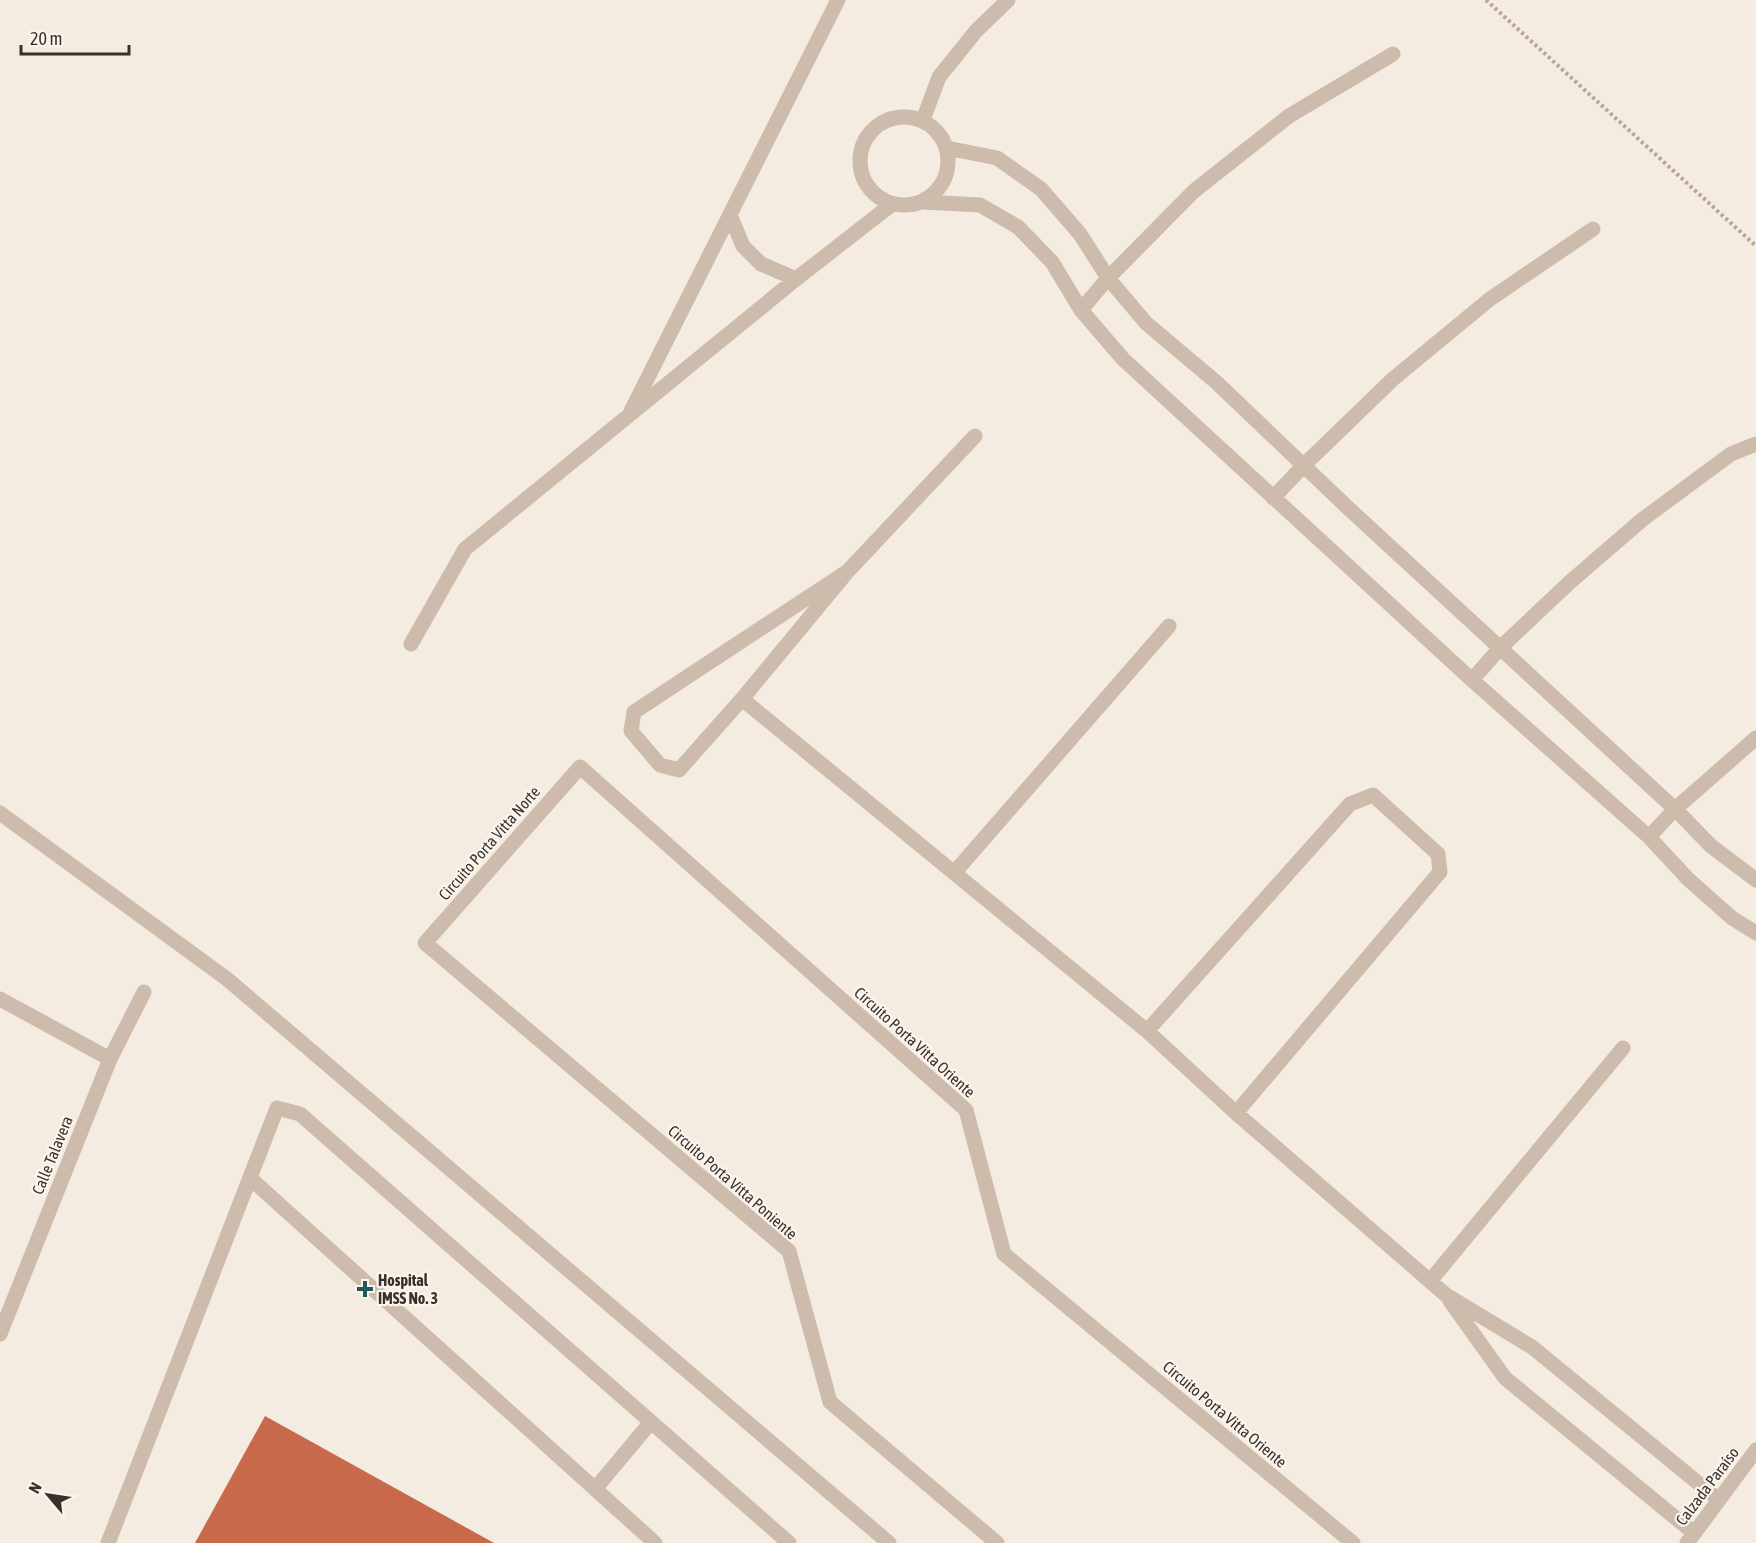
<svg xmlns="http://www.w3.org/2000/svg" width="1756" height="1543" viewBox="0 0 1756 1543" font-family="'Asap Condensed',sans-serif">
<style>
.building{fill:#c8694b}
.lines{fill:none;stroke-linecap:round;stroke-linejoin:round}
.path{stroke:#b9a596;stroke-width:4;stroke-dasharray:3 3;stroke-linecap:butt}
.service{stroke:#cdbbac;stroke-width:15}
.minor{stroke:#cdbbac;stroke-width:15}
.poi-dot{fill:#1f5a5e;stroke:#fbf5ee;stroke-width:2}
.labels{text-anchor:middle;stroke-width:4.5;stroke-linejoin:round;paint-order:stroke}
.street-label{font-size:16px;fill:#3b302b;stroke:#fbf5ee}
.poi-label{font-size:16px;font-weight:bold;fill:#3b302b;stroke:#fbf5ee;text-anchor:start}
</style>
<rect width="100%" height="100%" fill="#f4ebe1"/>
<path class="building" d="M 265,1416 L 494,1543 L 195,1543 Z"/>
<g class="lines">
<path class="path" d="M 1486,0 L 1756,246"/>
<path class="service" d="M 250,1178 L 655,1543
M 595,1489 L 651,1422
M 108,1543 L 277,1108 L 300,1114 L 789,1543"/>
<path class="minor" d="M860 161a44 44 0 1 1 88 0a44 44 0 1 1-88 0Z
M 923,120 L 939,77 L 976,31 L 1008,0
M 947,148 L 997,158 L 1041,189 L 1080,234 L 1108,278 L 1146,323 L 1216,382 L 1346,506 L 1675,809 L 1711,846 L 1756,880
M 923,202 L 980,205 L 1018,227 L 1052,262 L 1081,310 L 1123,359 L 1472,680 L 1649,837 L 1688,879 L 1732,918 L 1756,933
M 730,215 L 743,246 L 761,264 L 796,279
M 1081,310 L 1108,278 L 1194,191 L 1289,116 L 1393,54
M 631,411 L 838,0
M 1273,498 L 1303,466 L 1393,379 L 1490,299 L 1593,229
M 848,571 L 634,712 L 631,731 L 660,765 L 679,770 L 742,699 L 848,571 L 975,436
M 411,644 L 465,549 L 796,279 L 891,205
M 1472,680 L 1500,648 L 1570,582 L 1643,519 L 1731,454 L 1756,444
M 742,699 L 1147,1031 L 1236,1113 L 1446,1295 L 1532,1347 L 1719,1500
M 0,813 L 227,979 L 889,1543
M 1649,837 L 1675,809 L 1756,738
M 954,873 L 1169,626
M 0,999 L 110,1059
M 1147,1031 L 1350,804 L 1373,795 L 1438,854 L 1440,872 L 1236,1113
M 1430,1281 L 1623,1048
M 1450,1301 L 1505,1378 L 1694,1533
M 0,1334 L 110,1059 L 144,992
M 997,1543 L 830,1402 L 789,1251 L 425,943 L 580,767 L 966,1110 L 1004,1254 L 1353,1543
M 1687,1543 L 1756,1450"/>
</g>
<path class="poi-dot" d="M362 1280h6v6h6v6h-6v6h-6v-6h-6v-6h6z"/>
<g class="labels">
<g class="street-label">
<text transform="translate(489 843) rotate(-49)" y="6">Circuito Porta Vitta Norte</text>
<text transform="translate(915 1042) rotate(42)" y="6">Circuito Porta Vitta Oriente</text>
<text transform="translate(52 1155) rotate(-68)" y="6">Calle Talavera</text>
<text transform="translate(733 1182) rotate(41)" y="6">Circuito Porta Vitta Poniente</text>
<text transform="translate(1225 1414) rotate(40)" y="6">Circuito Porta Vitta Oriente</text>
<text transform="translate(1707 1486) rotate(-53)" y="6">Calzada Paraíso</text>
</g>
<g class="poi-label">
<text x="378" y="1286">Hospital<tspan x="378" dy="18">IMSS No. 3</tspan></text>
</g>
</g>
<g transform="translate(48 1495) rotate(299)" stroke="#fbf5ee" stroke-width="4.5" paint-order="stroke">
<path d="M0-4.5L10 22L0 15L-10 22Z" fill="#3b302b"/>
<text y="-9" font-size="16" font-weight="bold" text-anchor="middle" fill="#3b302b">N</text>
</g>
<path d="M21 45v9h108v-9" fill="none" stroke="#3b302b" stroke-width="3"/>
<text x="30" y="45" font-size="18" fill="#3b302b" stroke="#fbf5ee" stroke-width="4.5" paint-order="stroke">20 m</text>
</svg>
